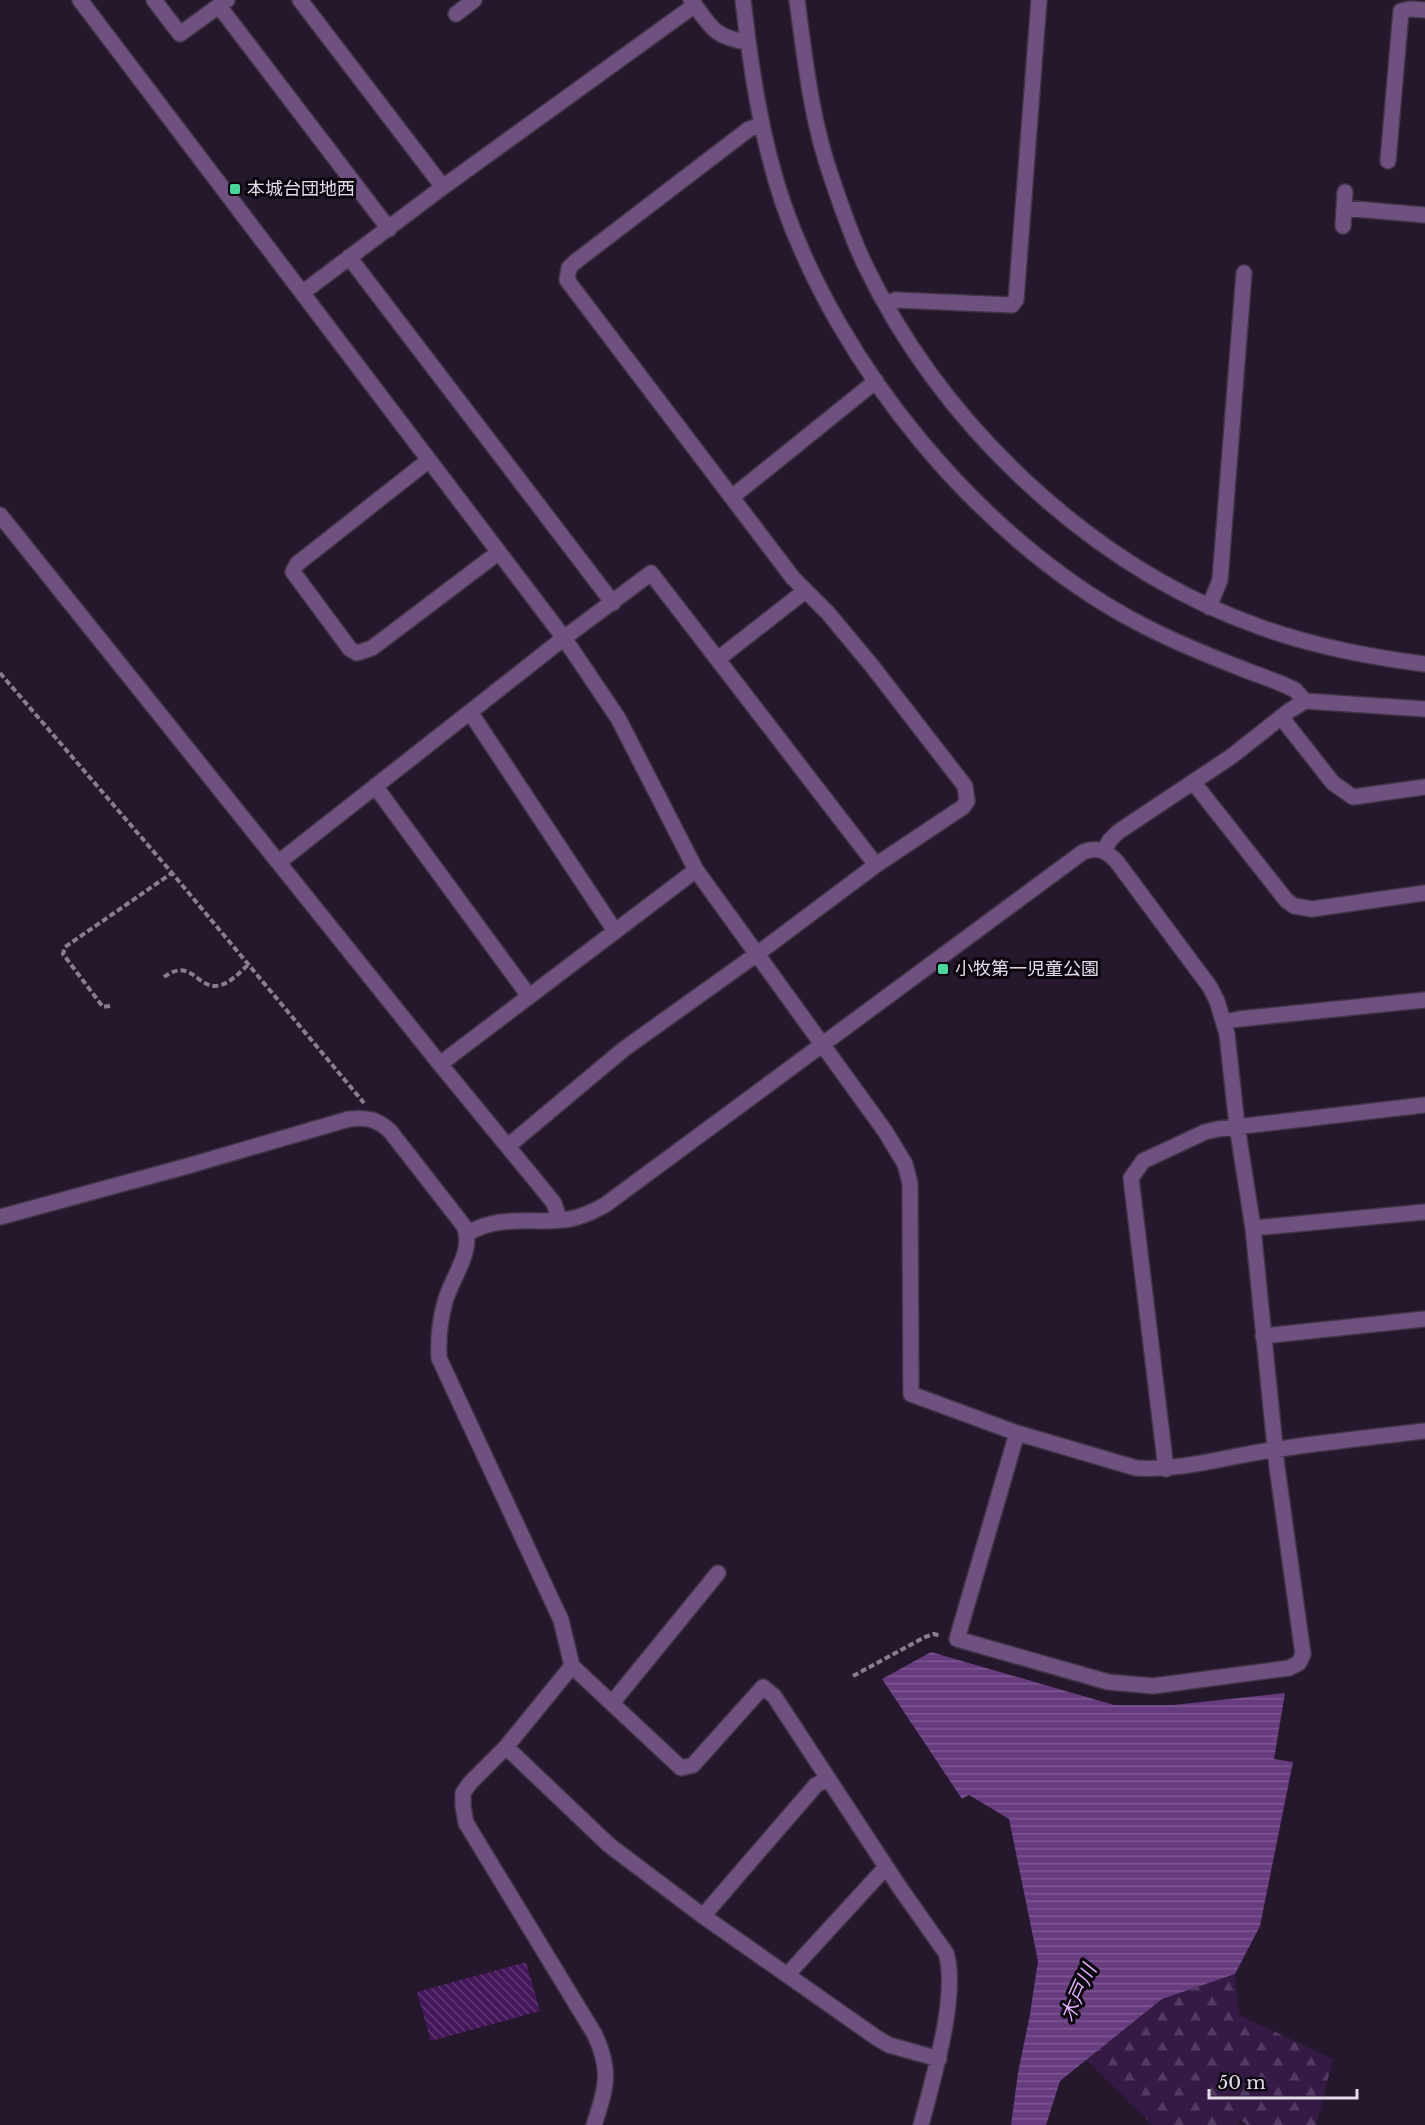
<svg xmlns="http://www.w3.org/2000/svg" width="1425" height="2125" viewBox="0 0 1425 2125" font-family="'Libre Baskerville','Noto Sans JP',serif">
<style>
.forest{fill:url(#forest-firs)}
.water{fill:url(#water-rules)}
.building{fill:url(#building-back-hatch)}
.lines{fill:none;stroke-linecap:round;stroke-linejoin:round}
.minor-casing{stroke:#403346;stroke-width:18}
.path{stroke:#897e8f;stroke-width:4;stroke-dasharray:6 3;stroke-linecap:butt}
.minor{stroke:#6e517f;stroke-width:15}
.poi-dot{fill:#4bd49b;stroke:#0b060e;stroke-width:2}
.labels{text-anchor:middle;stroke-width:6;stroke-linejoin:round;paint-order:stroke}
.poi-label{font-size:18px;fill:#e4dbe9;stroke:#0b060e;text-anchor:start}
.water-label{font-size:20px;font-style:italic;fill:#ddadfa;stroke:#0b060e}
</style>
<defs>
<pattern id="forest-firs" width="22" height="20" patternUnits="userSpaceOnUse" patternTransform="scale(1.5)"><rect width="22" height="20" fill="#351a45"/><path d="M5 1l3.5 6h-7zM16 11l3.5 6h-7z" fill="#523b60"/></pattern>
<pattern id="water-rules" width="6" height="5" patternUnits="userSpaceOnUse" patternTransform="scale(1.5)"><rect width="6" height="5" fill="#673c7f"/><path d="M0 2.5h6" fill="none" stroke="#7d5891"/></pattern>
<pattern id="building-back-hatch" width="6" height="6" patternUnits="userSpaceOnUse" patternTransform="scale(1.5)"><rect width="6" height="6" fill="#431759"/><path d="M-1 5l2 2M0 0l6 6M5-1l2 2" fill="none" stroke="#5e3871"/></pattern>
</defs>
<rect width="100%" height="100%" fill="#25182c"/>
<path class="forest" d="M 1235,1974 L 1239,2015 L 1333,2059 L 1316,2125 L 1247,2125 L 1240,2119 L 1238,2125 L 1153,2125 L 1086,2060 L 1162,1999 Z"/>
<path class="water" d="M 931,1652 L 1114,1705 L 1173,1705 L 1285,1693 L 1274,1759 L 1293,1762 L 1260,1926 L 1235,1974 L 1162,1999 L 1060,2081 L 1046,2125 L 1011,2125 L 1018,2073 L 1030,2014 L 1038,1961 L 1009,1819 L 969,1795 L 962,1799 L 882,1679 Z"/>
<path class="building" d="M 526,1962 L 540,2011 L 431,2041 L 417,1992 Z"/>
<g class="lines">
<defs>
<path id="minor" d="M 80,0 L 564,638 L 618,718 L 696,870 L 885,1131 L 905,1164 L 910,1183 L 911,1394 L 1017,1433 L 1136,1468 C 1182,1471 1227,1456 1273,1450 C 1323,1442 1374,1437 1425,1431
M 154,0 L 180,34 L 227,0
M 300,0 L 443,187
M 691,0 C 710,25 713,38 748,42
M 743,0 C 751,69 761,138 783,203 C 840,367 978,536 1131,619 C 1167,639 1204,654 1243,669 C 1260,676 1278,681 1295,690 L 1305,701
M 797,0 C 805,59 811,119 831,176 C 841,206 851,236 865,265 C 942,425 1091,567 1260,627 C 1313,646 1369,657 1425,664
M 219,6 L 389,229
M 456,14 L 474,0
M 1388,161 L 1401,11 L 1410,9 L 1425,10
M 1344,208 L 1425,215
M 1343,226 L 1345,192
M 349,257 L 613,603
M 302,293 L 443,187 L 695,5
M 886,304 L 895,300 L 1012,305 L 1016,300 L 1039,0
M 429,460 L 297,564 L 293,572 L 350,649 L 357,653 L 372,648 L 499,552
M 732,497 L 876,381
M 0,515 L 440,1064 L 554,1203 L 559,1219
M 1209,607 L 1220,580 L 1244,273
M 718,659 L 805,591
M 470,712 L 615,931
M 1281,717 L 1333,783 L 1353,797 L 1425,787
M 1194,783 L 1286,900 L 1294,906 L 1312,909 L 1425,893
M 375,786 L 529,996
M 1104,851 L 1110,840 L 1118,832 L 1232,756 L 1289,711 L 1305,701 L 1425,709
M 279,862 L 564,638 L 651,573 L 876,865
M 1224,1022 L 1239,1019 L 1425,1000
M 440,1064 L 696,870
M 508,1146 L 624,1049 L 757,954 L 876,865 L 963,807 L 967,801 L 965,786 L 872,666 L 828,613 L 793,578 L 567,280 L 569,268 L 575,262 L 749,129 L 761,125
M 0,1217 L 184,1167 L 349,1119 C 367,1117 377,1119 390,1131 L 464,1226 C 475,1251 451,1278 445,1302 C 440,1320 438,1339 439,1358 L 561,1620 L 572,1666 L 681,1768 L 693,1765 L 763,1687 L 774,1696 L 900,1888 L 946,1953 C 959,1995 932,2082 921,2125
M 1253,1228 L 1425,1212
M 467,1234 C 500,1213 534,1225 570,1219 C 582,1217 594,1211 605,1205 L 1083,852 C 1098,846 1107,851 1117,862 L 1210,987 L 1217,1001 L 1227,1034 L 1237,1126 L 1253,1228 L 1277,1467 L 1303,1654 L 1299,1663 L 1289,1668 L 1153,1686 L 1108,1682 L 957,1639 L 1017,1433
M 1263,1336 L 1425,1319
M 1166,1469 L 1131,1178 L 1143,1161 L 1205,1132 L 1218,1129 L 1425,1105
M 572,1666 L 506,1747 L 470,1783 L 463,1793 L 463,1806 L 466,1823 L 595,2035 C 612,2072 606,2088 594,2125
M 612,1703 L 718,1573
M 506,1747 L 609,1845 L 703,1916 L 877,2038 L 889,2045 L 939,2059
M 703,1916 L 816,1785 L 828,1779
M 787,1975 L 886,1867"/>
</defs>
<use href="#minor" class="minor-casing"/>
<path class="path" d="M 0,673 L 172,873 L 364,1103
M 164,977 C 193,956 197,992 221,985 C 230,983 241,971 248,965
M 110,1006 L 103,1007 L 63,954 L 65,947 L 172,873
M 853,1676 L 925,1637 L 934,1634 L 941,1636"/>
<use href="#minor" class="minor"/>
</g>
<g class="poi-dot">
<rect x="229" y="183" width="12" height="12" rx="3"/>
<rect x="937" y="963" width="12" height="12" rx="3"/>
</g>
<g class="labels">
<g class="poi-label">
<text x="247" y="195">本城台団地西</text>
<text x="955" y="975">小牧第一児童公園</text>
</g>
<g class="water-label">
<text transform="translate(1078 1993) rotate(-66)" y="7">木戸川</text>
</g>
</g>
<path d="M1209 2089v9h148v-9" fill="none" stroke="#e4dbe9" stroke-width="3"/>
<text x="1218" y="2089" font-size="18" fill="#e4dbe9" stroke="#0b060e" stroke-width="4.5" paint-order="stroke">50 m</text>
</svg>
